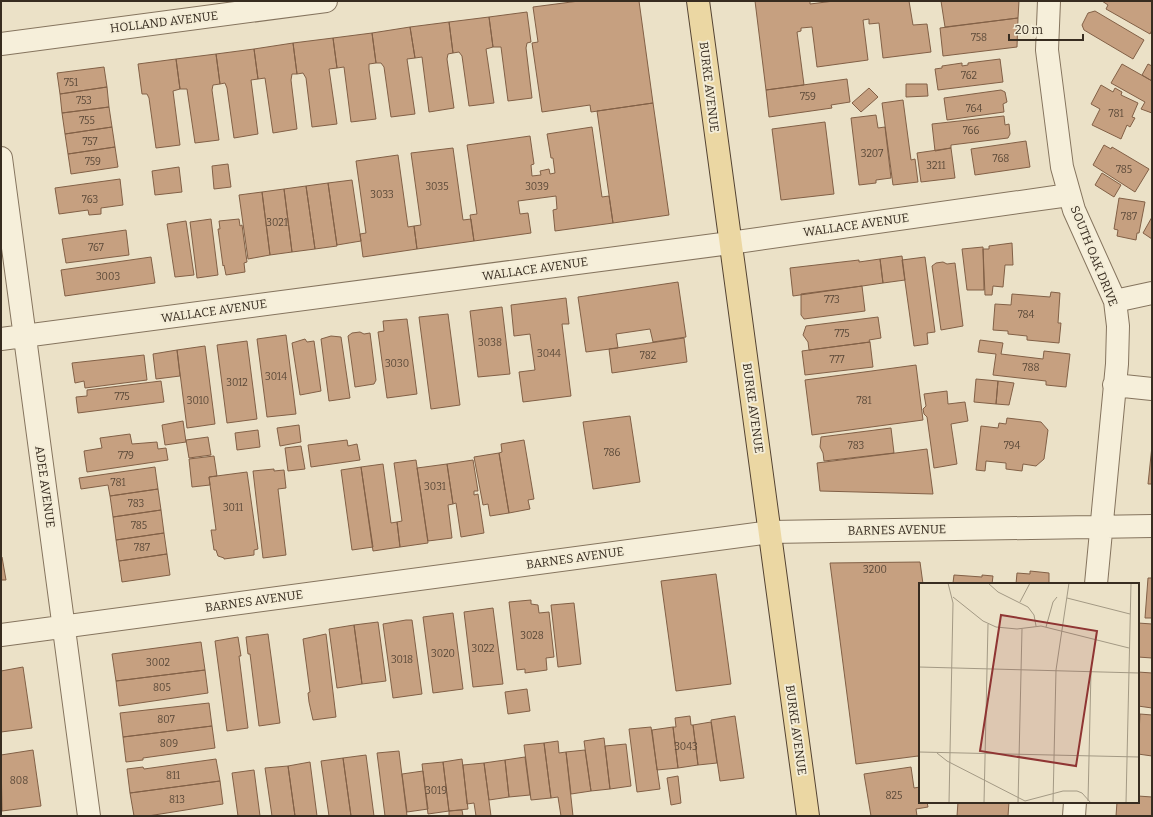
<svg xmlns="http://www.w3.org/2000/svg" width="1153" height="817" viewBox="0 0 1153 817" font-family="Bitter,serif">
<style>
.building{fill:#c6a080;stroke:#826046}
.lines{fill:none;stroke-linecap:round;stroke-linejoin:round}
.minor-casing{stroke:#85745e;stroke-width:24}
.major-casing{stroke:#544332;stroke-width:24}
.minor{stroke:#f6efda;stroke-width:22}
.major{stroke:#ebd7a3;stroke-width:22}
.labels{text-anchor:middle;stroke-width:4;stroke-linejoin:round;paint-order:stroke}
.number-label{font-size:10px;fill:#5b4938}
.street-label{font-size:12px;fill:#372c20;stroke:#f3ecd6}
.inset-road{fill:none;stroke:#a39984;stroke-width:1}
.view{fill:#8f3533;fill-opacity:0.15;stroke:#8f3533;stroke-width:2}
.inset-edge{fill:none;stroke:#372c20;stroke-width:2}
</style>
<rect width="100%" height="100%" fill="#ebe1c7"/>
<path class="building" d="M 579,1 L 639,1 L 653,103 L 591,112 L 590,105 L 542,112 L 532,43 L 538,42 L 533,7 Z
M 755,1 L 810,1 L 810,4 L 834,1 L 909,1 L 913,25 L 927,24 L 931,52 L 883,58 L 879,23 L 869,24 L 869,19 L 863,20 L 868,60 L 817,67 L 812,27 L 801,28 L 801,31 L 797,32 L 804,85 L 766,90 Z
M 941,1 L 1019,1 L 1018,18 L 945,27 Z
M 1102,1 L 1152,1 L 1152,30 L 1150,34 L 1106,9 L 1108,5 Z
M 1095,11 L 1144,40 L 1133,59 L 1084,30 L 1082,25 L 1088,13 Z
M 527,12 L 531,42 L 527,43 L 526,48 L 532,98 L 508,101 L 501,47 L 493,47 L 489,17 Z
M 489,17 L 493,47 L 486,49 L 494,103 L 469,106 L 462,56 L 459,52 L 453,53 L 449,22 Z
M 1018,18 L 1017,47 L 943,56 L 940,28 Z
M 449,22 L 453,53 L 448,54 L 447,59 L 454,108 L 429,112 L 422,57 L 415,58 L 410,27 Z
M 410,27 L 415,58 L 407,59 L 415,114 L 391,117 L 384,67 L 381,63 L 376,63 L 372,33 Z
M 372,33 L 376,63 L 369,64 L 369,69 L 376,119 L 351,122 L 344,67 L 337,68 L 333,38 Z
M 333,38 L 337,68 L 329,69 L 337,124 L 312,127 L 306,78 L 303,73 L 297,74 L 293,43 Z
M 293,43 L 297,74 L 292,74 L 291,80 L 297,129 L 273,133 L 265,78 L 258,79 L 254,49 Z
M 254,49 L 258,79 L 251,80 L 258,134 L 234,138 L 227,88 L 225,83 L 220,84 L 216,54 Z
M 216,54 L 220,84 L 213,85 L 212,90 L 219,140 L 195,143 L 187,89 L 180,89 L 176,59 Z
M 176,59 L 180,89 L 173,91 L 180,145 L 156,148 L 149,98 L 147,94 L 142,94 L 138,64 Z
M 1000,59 L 1003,82 L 938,90 L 935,69 L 942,68 L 942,66 L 962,63 L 962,66 L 968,65 L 968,63 Z
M 1122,64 L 1152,81 L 1152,113 L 1141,109 L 1145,102 L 1111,83 Z
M 1148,64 L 1152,66 L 1152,81 L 1142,75 Z
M 104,67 L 107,87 L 60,94 L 57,73 Z
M 847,79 L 850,102 L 831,105 L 832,108 L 769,117 L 766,90 Z
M 906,84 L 927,84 L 928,96 L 906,97 Z
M 1101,85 L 1113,92 L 1115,88 L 1122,92 L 1121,95 L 1138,103 L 1132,117 L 1135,118 L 1130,127 L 1127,125 L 1121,139 L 1092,125 L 1100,109 L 1091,104 Z
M 107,87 L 109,107 L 62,113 L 60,94 Z
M 869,88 L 878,97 L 861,112 L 852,103 Z
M 1001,90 L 1005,92 L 1007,102 L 1003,104 L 1004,112 L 947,120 L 944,98 Z
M 903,100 L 911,160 L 915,159 L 918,182 L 893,185 L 882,103 Z
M 653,103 L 669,215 L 613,223 L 597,111 Z
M 109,107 L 112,127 L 65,134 L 62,113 Z
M 876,115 L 878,128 L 885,127 L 891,178 L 876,180 L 876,183 L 859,185 L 851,118 Z
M 1004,116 L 1005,125 L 1009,124 L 1010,134 L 1008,138 L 951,145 L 951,148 L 935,151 L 932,124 Z
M 825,122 L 834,194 L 781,200 L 772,129 Z
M 112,127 L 115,147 L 68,154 L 65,134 Z
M 592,127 L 602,197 L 609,196 L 613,223 L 555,231 L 553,210 L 557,209 L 556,196 L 518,201 L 520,214 L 528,213 L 531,233 L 474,241 L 470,215 L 477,214 L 467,145 L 530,136 L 534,164 L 531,165 L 532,176 L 541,175 L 540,171 L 549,169 L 550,174 L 555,173 L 553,158 L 551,158 L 547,134 Z
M 1026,141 L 1030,167 L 975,175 L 971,149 Z
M 1104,145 L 1111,149 L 1112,147 L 1149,169 L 1135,192 L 1093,165 Z
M 115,147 L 118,167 L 71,174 L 68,154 Z
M 453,148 L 463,220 L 471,219 L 474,241 L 417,249 L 414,226 L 421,225 L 411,153 Z
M 951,148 L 955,178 L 921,182 L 917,153 Z
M 398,155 L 408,227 L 414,226 L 417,249 L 363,257 L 360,234 L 366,233 L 356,161 Z
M 228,164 L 231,187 L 214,189 L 212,166 Z
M 179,167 L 182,192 L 155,195 L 152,171 Z
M 1102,173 L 1121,185 L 1114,197 L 1095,185 Z
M 120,179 L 123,205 L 101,208 L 101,214 L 89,215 L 88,210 L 59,214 L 55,188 Z
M 352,180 L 361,241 L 337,245 L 328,183 Z
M 328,183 L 337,246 L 315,249 L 306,186 Z
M 306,186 L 315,249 L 292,252 L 284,189 Z
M 284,189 L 292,252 L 270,255 L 262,192 Z
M 262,192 L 270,255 L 248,259 L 239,195 Z
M 1119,198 L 1145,202 L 1139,233 L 1137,233 L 1136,240 L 1117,236 L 1118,230 L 1114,229 Z
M 1152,217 L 1152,239 L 1143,233 Z
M 211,219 L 218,275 L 197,278 L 190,222 Z
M 239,219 L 240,226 L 242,225 L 247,262 L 244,263 L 245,272 L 226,275 L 224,265 L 223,266 L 218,229 L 220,229 L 219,221 Z
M 186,221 L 194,275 L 175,277 L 167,224 Z
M 126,230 L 129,255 L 66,263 L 62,239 Z
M 1012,243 L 1013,265 L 1005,265 L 1003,287 L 993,286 L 992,295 L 985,295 L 983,249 L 989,249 L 989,246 Z
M 983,247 L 984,290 L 967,290 L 962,249 Z
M 902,256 L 905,280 L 883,283 L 880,259 Z
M 151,257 L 155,283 L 65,296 L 61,270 Z
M 925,257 L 935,332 L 927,333 L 928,344 L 914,346 L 902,260 Z
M 880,259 L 883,283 L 793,296 L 790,268 L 859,260 L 859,262 Z
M 943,262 L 947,264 L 955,263 L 963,326 L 941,330 L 932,266 L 936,263 Z
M 678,282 L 686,337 L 653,342 L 650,329 L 616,334 L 618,348 L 586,352 L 578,297 Z
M 862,286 L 865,311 L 804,319 L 801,315 L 801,294 Z
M 1051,292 L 1060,293 L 1058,323 L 1061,323 L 1059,343 L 1027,340 L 1027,336 L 1008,334 L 1008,331 L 993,330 L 995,304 L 1011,305 L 1012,294 L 1050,297 Z
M 566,298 L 569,324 L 562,324 L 571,396 L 523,402 L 519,372 L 535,370 L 530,334 L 514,336 L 511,305 Z
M 502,307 L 510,374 L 478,377 L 470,311 Z
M 448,314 L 460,405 L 431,409 L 419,317 Z
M 878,317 L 881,338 L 869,340 L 870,342 L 809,350 L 808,342 L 803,335 L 806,326 Z
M 407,319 L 417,394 L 387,398 L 378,332 L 384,331 L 383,321 Z
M 360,332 L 364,334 L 370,333 L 376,380 L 374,384 L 355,387 L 348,336 L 352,333 Z
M 286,335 L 296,414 L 267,417 L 257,339 Z
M 331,336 L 341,337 L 350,398 L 329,401 L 321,339 Z
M 684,338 L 687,362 L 612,373 L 609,349 Z
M 305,339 L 307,342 L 314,341 L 321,391 L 300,395 L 292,343 Z
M 980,340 L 1003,343 L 1001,354 L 1043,359 L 1044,351 L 1070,354 L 1066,387 L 1046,385 L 1046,381 L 993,375 L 996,354 L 978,352 Z
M 247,341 L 257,419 L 227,423 L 217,345 Z
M 870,342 L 873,367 L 805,375 L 802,351 Z
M 205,346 L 215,424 L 187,428 L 177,350 Z
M 177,350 L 180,376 L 156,379 L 153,354 Z
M 144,355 L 147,380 L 85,388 L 84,381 L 75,383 L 72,363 Z
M 916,365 L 923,420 L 812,435 L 805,380 Z
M 976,379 L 998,381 L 996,404 L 974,402 Z
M 161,381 L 164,402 L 78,413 L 76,397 L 87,396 L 87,390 Z
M 998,381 L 1014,383 L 1009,405 L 996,404 Z
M 947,391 L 948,404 L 965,402 L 968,421 L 951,424 L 957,464 L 934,468 L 927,417 L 924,414 L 923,409 L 926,406 L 924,394 Z
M 630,416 L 640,482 L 593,489 L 583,422 Z
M 1007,418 L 1041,422 L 1048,430 L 1044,459 L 1036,466 L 1023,464 L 1022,471 L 1006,469 L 1006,463 L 986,461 L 985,471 L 976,470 L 981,426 L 998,428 L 999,423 L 1006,424 Z
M 183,421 L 186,442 L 165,445 L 162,425 Z
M 299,425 L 301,442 L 280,446 L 277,428 Z
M 891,428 L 894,453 L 824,461 L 823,453 L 820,447 L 821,437 Z
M 258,430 L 260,447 L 237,450 L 235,433 Z
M 130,434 L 132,444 L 157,442 L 158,449 L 166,448 L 168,460 L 87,472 L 84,451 L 102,448 L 100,438 Z
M 208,437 L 211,455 L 189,458 L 186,440 Z
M 347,440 L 348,446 L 357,444 L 360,460 L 311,467 L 308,445 Z
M 524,440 L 534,499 L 528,500 L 530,509 L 509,513 L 499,453 L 502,452 L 501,444 Z
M 301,446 L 305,469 L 288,471 L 285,448 Z
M 1152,446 L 1152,484 L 1148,484 Z
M 927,449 L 933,494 L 820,491 L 817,463 Z
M 499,453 L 509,513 L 490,516 L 488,504 L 483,505 L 474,457 Z
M 214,456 L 217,476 L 209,477 L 210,485 L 192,487 L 189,459 Z
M 416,460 L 428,543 L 400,547 L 397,522 L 402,521 L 394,463 Z
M 473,460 L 478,491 L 474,491 L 474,495 L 478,494 L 484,533 L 461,537 L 456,503 L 453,504 L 447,464 Z
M 383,464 L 391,523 L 397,522 L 400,547 L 373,551 L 361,467 Z
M 447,464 L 453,504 L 448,505 L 452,538 L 428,541 L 417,468 Z
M 155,467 L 158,489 L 110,496 L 108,485 L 81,489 L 79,478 Z
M 361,467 L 373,547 L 352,550 L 341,470 Z
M 274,469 L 274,471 L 284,470 L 286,488 L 278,489 L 286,555 L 263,558 L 253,471 Z
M 247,472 L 258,549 L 254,550 L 254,555 L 224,559 L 224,558 L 218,556 L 216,550 L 214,550 L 211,530 L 216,530 L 209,477 Z
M 158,489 L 161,510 L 113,517 L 110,496 Z
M 161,510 L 164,533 L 116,540 L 113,517 Z
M 164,533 L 167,554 L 119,561 L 116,540 Z
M 167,554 L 170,575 L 122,582 L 119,561 Z
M 1,557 L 2,557 L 6,580 L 1,580 Z
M 920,562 L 923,584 L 920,584 L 920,761 L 918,756 L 856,764 L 830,563 Z
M 1030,571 L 1049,573 L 1049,584 L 1016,584 L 1017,573 L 1030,574 Z
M 716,574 L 731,684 L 676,691 L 661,581 Z
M 954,575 L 982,577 L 982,575 L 993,576 L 992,584 L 955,584 L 953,583 Z
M 1148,578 L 1152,578 L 1152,618 L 1145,618 Z
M 531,600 L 531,604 L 538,605 L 539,613 L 549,612 L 554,657 L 546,658 L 547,670 L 525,673 L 525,669 L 517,670 L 509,602 Z
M 574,603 L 581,664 L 558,667 L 551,605 Z
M 493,608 L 503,684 L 473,687 L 464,612 Z
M 453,613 L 463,689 L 433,693 L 423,617 Z
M 406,620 L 412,620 L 422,694 L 393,698 L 383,624 Z
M 378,622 L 386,681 L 362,684 L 354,625 Z
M 1138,623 L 1152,624 L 1152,658 L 1138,657 Z
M 354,625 L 362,684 L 337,688 L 329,629 Z
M 268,634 L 280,723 L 259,726 L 250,654 L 248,654 L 246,637 Z
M 326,634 L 336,717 L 313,720 L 309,702 L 308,693 L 310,692 L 303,639 Z
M 238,637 L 241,656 L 239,656 L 248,728 L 227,731 L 215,641 Z
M 201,642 L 205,670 L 116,681 L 112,654 Z
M 23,667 L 32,728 L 1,732 L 1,671 Z
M 205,670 L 208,693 L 119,706 L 116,681 Z
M 1138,672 L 1152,673 L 1152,708 L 1138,706 Z
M 527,689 L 530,711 L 508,714 L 505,692 Z
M 209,703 L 212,726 L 123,737 L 120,713 Z
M 1140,714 L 1152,715 L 1152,756 L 1138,754 Z
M 690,716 L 691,725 L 693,725 L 698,765 L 678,768 L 673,727 L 676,727 L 675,718 Z
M 735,716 L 744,778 L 720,781 L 711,720 Z
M 711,722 L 717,763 L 698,765 L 693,725 Z
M 212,726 L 215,748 L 143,758 L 143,760 L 126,762 L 123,737 Z
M 651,727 L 660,789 L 637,792 L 629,729 Z
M 673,727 L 678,768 L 657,770 L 652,730 Z
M 604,738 L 610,789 L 591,791 L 584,741 Z
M 558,741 L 559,753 L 566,752 L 573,816 L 561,816 L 558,797 L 551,798 L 544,743 Z
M 544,743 L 551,798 L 531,800 L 524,745 Z
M 626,744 L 631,786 L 610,789 L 605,746 Z
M 33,750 L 41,806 L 2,811 L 1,755 Z
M 585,750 L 591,791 L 571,794 L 566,752 Z
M 399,751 L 407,816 L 385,816 L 377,753 Z
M 366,755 L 374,816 L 351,816 L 343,758 Z
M 525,757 L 530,795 L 509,797 L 505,760 Z
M 343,758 L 351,816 L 329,816 L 321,761 Z
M 216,759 L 220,781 L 130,793 L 127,769 L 143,767 L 144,769 Z
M 462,759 L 468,809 L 449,811 L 443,762 Z
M 505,760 L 509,797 L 489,800 L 484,763 Z
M 310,762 L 317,816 L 295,816 L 288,766 Z
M 443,762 L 449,811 L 428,814 L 422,764 Z
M 484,763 L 491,816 L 476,816 L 474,803 L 467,804 L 463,765 Z
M 288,766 L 295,816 L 272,816 L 265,768 Z
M 911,767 L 914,788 L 920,787 L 920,802 L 927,802 L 928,807 L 916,809 L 917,816 L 871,816 L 864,774 Z
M 254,770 L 260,816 L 238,816 L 232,773 Z
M 423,771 L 428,809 L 407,812 L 402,774 Z
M 678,776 L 681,803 L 671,805 L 667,778 Z
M 220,781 L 223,804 L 148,816 L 134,816 L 130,793 Z
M 1138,796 L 1152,797 L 1152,816 L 1116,816 L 1117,802 L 1138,802 Z
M 958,802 L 1009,802 L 1008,816 L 957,816 Z
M 462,810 L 463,816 L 449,816 L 449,811 Z"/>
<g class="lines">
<defs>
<path id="minor" d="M 1049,1 L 1047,50 L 1062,167 L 1074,210 L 1115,301 L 1118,326 L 1117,364 L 1096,584
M 1,44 L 326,1
M 1,158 L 89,816
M 1115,301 L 1152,293
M 1,339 L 730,243 L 1069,195
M 1114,385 L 1152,389
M 1,635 L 770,532 L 1152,526
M 1074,816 L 1075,802"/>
<path id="major" d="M 698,1 L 808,816"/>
</defs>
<use href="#minor" class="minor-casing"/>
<use href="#major" class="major-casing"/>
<use href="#minor" class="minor"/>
<use href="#major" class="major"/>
</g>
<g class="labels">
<g class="number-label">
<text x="979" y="41">758</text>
<text x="969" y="79">762</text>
<text x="71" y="86">751</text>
<text x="808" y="100">759</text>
<text x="84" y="104">753</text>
<text x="974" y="112">764</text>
<text x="1116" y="117">781</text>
<text x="87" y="124">755</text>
<text x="971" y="134">766</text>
<text x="90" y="145">757</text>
<text x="872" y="157">3207</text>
<text x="1001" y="162">768</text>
<text x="93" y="165">759</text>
<text x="936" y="169">3211</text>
<text x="1124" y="173">785</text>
<text x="437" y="190">3035</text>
<text x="537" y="190">3039</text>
<text x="382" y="198">3033</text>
<text x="90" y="203">763</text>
<text x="1129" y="220">787</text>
<text x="277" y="226">3021</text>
<text x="96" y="251">767</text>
<text x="108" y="280">3003</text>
<text x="832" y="303">773</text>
<text x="1026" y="318">784</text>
<text x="842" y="337">775</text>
<text x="490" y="346">3038</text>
<text x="549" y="357">3044</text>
<text x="648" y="359">782</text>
<text x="837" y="363">777</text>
<text x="397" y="367">3030</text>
<text x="1031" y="371">788</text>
<text x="276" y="380">3014</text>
<text x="237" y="386">3012</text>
<text x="122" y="400">775</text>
<text x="198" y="404">3010</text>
<text x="864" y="404">781</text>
<text x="856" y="449">783</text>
<text x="1012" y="449">794</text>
<text x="612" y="456">786</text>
<text x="126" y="459">779</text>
<text x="118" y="486">781</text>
<text x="435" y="490">3031</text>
<text x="136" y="507">783</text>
<text x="233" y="511">3011</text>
<text x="139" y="529">785</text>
<text x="142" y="551">787</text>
<text x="875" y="573">3200</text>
<text x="532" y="639">3028</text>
<text x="483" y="652">3022</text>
<text x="443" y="657">3020</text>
<text x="402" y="663">3018</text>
<text x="158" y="666">3002</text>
<text x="162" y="691">805</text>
<text x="166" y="723">807</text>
<text x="169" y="747">809</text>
<text x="686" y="750">3043</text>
<text x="173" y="779">811</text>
<text x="19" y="784">808</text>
<text x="436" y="794">3019</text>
<text x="894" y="799">825</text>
<text x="177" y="803">813</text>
</g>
<g class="street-label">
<text transform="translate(164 22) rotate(-7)" y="4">HOLLAND AVENUE</text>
<text transform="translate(709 87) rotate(83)" y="4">BURKE AVENUE</text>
<text transform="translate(856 225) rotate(-8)" y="4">WALLACE AVENUE</text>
<text transform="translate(1094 256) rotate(68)" y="4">SOUTH OAK DRIVE</text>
<text transform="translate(535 269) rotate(-8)" y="4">WALLACE AVENUE</text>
<text transform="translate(214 311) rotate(-8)" y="4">WALLACE AVENUE</text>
<text transform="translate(753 408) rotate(82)" y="4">BURKE AVENUE</text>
<text transform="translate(45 487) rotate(82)" y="4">ADEE AVENUE</text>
<text transform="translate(897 530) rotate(-1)" y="4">BARNES AVENUE</text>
<text transform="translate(575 558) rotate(-8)" y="4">BARNES AVENUE</text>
<text transform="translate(254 601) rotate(-8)" y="4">BARNES AVENUE</text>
<text transform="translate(796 730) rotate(82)" y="4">BURKE AVENUE</text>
</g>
</g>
<g transform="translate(919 583)">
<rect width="220" height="220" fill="#ebe1c7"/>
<path class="inset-road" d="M 29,0 L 34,20 L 30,220M 69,0 L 79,9 L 109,24 L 115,32 L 117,43M 34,14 L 64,38 L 77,44 L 98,46 L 122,43 L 210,65M 148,15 L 211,31M 101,19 L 111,0M 127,44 L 134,19 L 138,14M 0,84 L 220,90M 0,169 L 220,174M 18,170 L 28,178 L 106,218 L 144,208 L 158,208 L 163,210 L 172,220M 169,218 L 172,88M 65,220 L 69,41M 99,220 L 103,46M 134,220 L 137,87 L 150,0M 207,220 L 212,0"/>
<path class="view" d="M 82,32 L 178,48 L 157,183 L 61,168 Z"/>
<rect width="220" height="220" class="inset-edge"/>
</g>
<rect width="1153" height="817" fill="none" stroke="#372c20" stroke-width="4"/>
<path d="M1009 34v6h74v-6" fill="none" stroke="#372c20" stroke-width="2"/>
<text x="1015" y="34" font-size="12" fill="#372c20" stroke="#f3ecd6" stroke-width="3" paint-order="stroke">20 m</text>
</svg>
